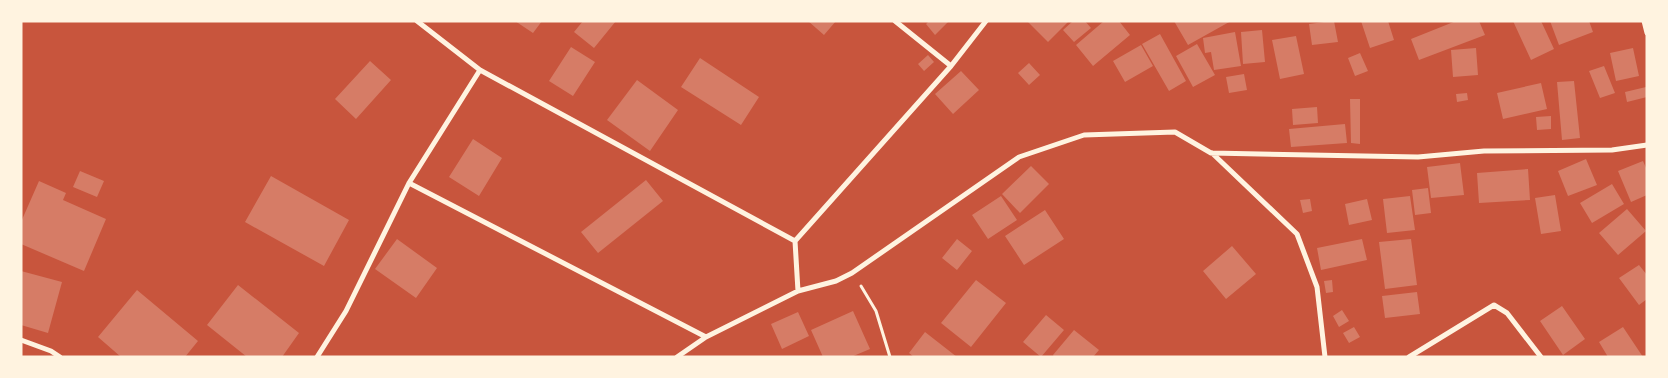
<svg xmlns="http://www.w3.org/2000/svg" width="1668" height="378" viewBox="0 0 1668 378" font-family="'Titillium Web',sans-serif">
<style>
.building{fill:#d67c66}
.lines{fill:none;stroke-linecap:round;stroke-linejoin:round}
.path{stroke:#fff3e0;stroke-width:3}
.minor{stroke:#fff3e0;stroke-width:5}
</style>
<rect width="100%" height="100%" fill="#c8553d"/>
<path class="building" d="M 515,21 L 542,21 L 533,33 Z
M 583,21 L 616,21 L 594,48 L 574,32 Z
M 808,21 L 836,21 L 824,35 Z
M 929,21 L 949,21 L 935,35 L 926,24 Z
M 1027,21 L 1069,21 L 1048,42 Z
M 1073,21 L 1085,21 L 1091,28 L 1074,42 L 1063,30 Z
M 1104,21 L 1119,21 L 1130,35 L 1093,66 L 1076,45 Z
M 1174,21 L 1231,21 L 1188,45 Z
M 1331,21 L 1334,21 L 1338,42 L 1312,45 L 1309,24 Z
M 1361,21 L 1388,21 L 1394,40 L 1370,48 Z
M 1456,21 L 1479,21 L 1485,35 L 1419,60 L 1411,39 Z
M 1513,21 L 1541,21 L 1554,49 L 1531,60 Z
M 1550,21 L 1589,21 L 1593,32 L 1559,45 Z
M 1262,30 L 1265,62 L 1243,64 L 1241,32 Z
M 1235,32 L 1241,66 L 1214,70 L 1211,52 L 1205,53 L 1203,38 Z
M 1160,34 L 1186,81 L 1169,91 L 1142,44 Z
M 1296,36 L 1304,74 L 1280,79 L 1272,40 Z
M 1197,44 L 1215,75 L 1193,87 L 1176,56 Z
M 1141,45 L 1153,66 L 1125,82 L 1113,61 Z
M 571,47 L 595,62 L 573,96 L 549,81 Z
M 1476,48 L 1478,75 L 1453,77 L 1451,50 Z
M 1633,48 L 1639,76 L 1616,81 L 1610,53 Z
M 1360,53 L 1368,71 L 1355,76 L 1348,58 Z
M 928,55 L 934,62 L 924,71 L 918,64 Z
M 700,58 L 759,97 L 741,125 L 681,87 Z
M 370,61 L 391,80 L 356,119 L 335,99 Z
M 1029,63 L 1040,75 L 1029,85 L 1018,73 Z
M 1604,66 L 1615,93 L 1600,98 L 1589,71 Z
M 961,71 L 979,90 L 953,114 L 935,94 Z
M 1244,74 L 1247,90 L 1229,93 L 1226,77 Z
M 637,80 L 678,110 L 650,151 L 607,120 Z
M 1574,81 L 1580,138 L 1562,140 L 1557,82 Z
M 1541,83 L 1547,109 L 1503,119 L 1497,93 Z
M 1646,87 L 1647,97 L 1627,102 L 1625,92 Z
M 1467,93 L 1468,100 L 1457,102 L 1456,94 Z
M 1350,99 L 1360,99 L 1360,144 L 1351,143 Z
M 1317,107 L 1318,123 L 1293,125 L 1292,109 Z
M 1551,116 L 1551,129 L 1537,130 L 1536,117 Z
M 1345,124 L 1347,143 L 1291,147 L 1289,129 Z
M 473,139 L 502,158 L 479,196 L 449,177 Z
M 1586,159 L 1597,185 L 1568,196 L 1558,171 Z
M 1643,161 L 1647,170 L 1647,195 L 1631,202 L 1618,171 Z
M 1460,163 L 1464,195 L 1431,198 L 1427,167 Z
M 1031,166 L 1049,184 L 1020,213 L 1002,194 Z
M 1528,169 L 1530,200 L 1479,203 L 1477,173 Z
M 80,171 L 104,181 L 97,197 L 73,187 Z
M 271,176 L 349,220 L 324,266 L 245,222 Z
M 646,180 L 663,201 L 598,253 L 581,232 Z
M 39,181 L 66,193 L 63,200 L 106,219 L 84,271 L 21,244 L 21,222 Z
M 1612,184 L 1624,204 L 1592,223 L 1580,203 Z
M 1428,188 L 1431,213 L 1415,215 L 1412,190 Z
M 1555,195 L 1561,231 L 1541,234 L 1535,198 Z
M 1001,196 L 1017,220 L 988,239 L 972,215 Z
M 1410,196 L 1415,230 L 1387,233 L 1383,199 Z
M 1310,199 L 1312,211 L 1303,213 L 1300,200 Z
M 1367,199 L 1372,220 L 1349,225 L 1345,204 Z
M 1627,209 L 1646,231 L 1618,255 L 1599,233 Z
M 1045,210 L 1064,239 L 1024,265 L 1005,236 Z
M 397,239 L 437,268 L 416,298 L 375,269 Z
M 957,239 L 972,251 L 957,270 L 942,258 Z
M 1362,239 L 1367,260 L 1321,270 L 1317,248 Z
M 1411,239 L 1417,285 L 1385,289 L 1379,242 Z
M 1232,246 L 1256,274 L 1226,299 L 1203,271 Z
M 1639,265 L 1647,275 L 1647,299 L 1639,305 L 1619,278 Z
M 21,271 L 62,282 L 48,333 L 21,325 Z
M 976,280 L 1006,303 L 971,347 L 941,323 Z
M 1332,280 L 1333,292 L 1326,293 L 1324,281 Z
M 238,285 L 299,333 L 282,357 L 247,357 L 207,325 Z
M 137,290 L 198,341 L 185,357 L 121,357 L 98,337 Z
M 1417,292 L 1420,314 L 1385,318 L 1382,296 Z
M 1562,306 L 1585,339 L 1563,355 L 1540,321 Z
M 1342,310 L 1349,321 L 1339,327 L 1333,316 Z
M 853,311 L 870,349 L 851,357 L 823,357 L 811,330 Z
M 798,312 L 809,336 L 782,349 L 771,324 Z
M 1046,315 L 1064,330 L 1041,357 L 1023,342 Z
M 1354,327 L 1360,337 L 1349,343 L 1343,333 Z
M 1623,327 L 1643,357 L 1608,357 L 1599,342 Z
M 1074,330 L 1099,350 L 1093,357 L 1054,357 L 1053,355 Z
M 925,332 L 957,357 L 914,357 L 909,353 Z"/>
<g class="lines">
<path class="path" d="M 861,286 L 876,311 L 890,357"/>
<path class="minor" d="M 417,21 L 480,70 L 795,241
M 895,21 L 951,66
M 1644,21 L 1647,33
M 1212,153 L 1297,234 L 1317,287 L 1325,357
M 409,183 L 706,337
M 798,291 L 795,241 L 951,66 L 986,21
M 21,340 L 51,351 L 60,357
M 317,357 L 346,311 L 409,183 L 480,70
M 677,357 L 706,337 L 798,291 L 836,281 L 852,273 L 1019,157 L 1084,135 L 1175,132 L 1211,153 L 1418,157 L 1484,151 L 1612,150 L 1647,145
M 1409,357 L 1494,305 L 1507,313 L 1541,357"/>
</g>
<rect width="1668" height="378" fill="none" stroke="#fff3e0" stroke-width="45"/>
</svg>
